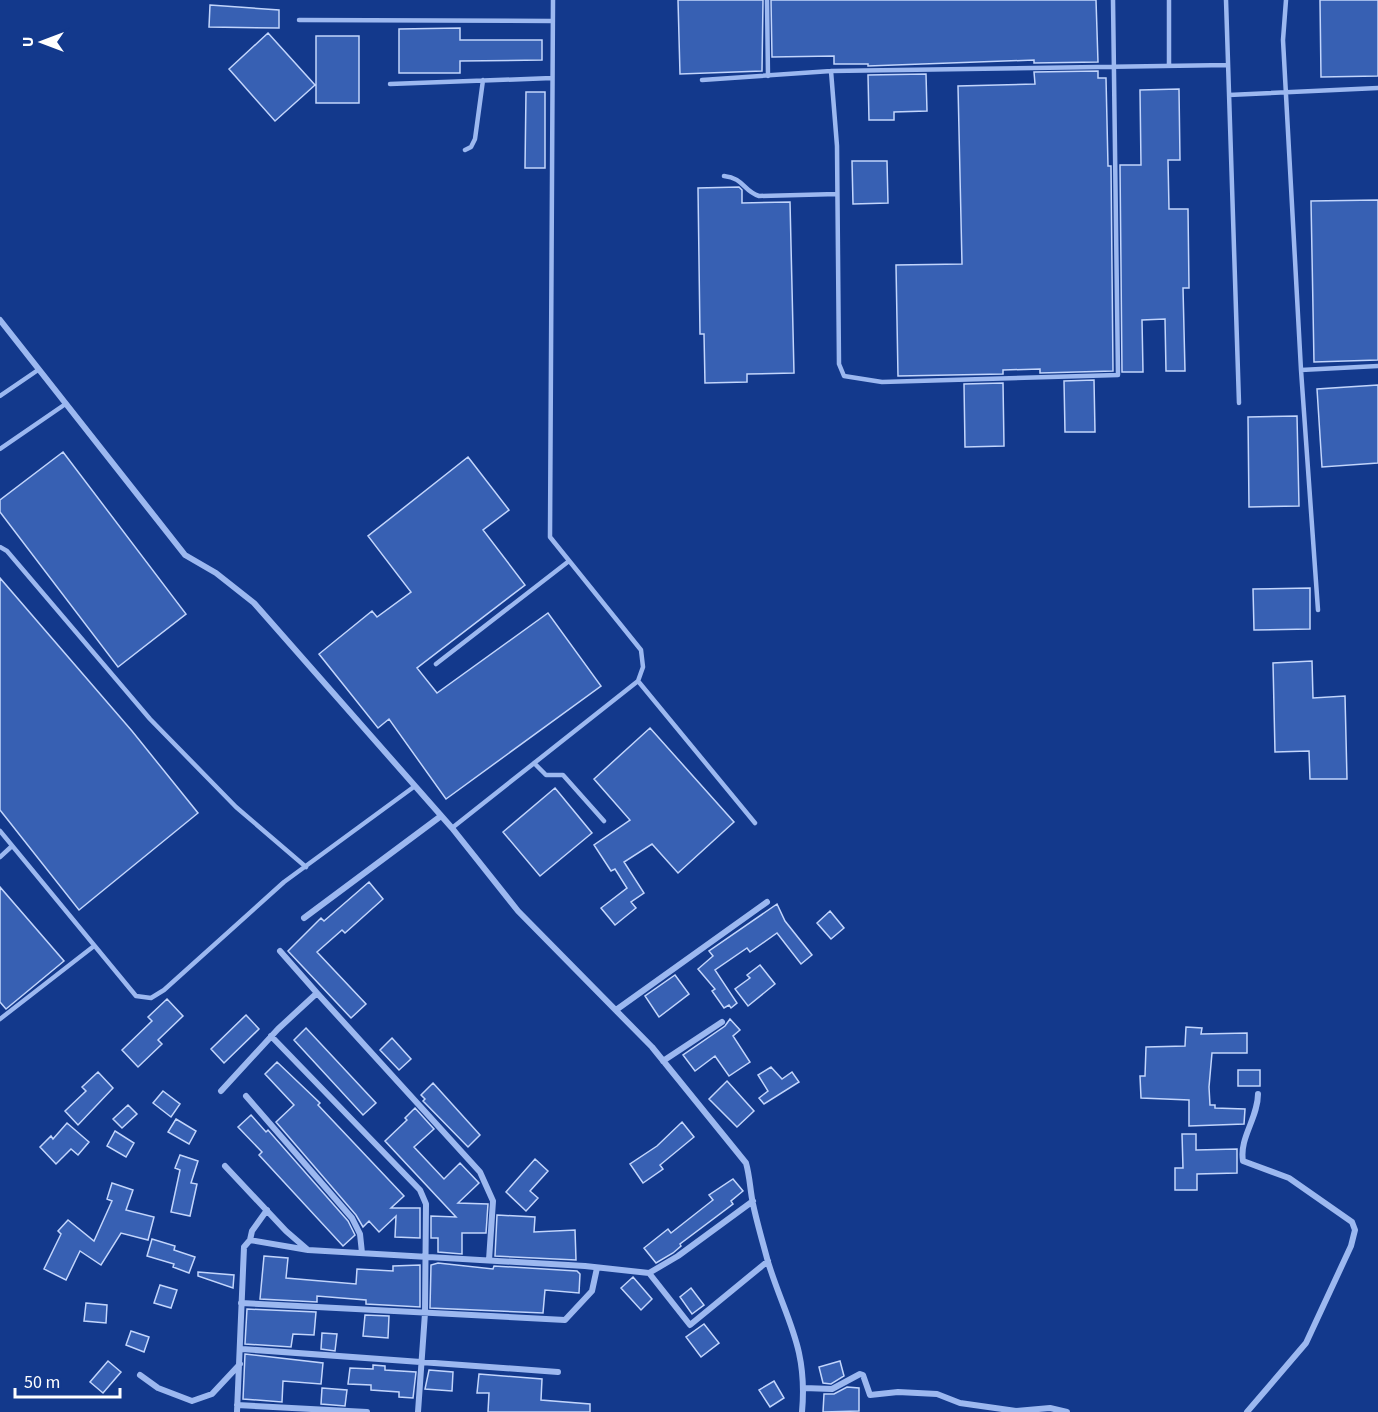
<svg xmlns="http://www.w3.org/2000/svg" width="1378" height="1412" viewBox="0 0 1378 1412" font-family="'Source Sans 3',sans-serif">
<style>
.building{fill:#3760b3;stroke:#c2d5fc;stroke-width:1.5}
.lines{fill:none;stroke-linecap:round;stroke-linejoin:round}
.service{stroke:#9cb8f0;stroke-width:4.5}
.minor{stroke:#9cb8f0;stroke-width:6}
</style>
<rect width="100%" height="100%" fill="#13398c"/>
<path class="building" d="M 678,0 L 763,0 L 762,71 L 680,74 Z
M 771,0 L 1096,0 L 1098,62 L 1034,63 L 1034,60 L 868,66 L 868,64 L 834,64 L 834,56 L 772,57 Z
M 1320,0 L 1378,0 L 1378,76 L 1321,77 Z
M 210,5 L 279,10 L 279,28 L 209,27 Z
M 460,28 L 460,40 L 542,40 L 542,60 L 460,61 L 460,73 L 399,73 L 399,29 Z
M 268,33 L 315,85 L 275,121 L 229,69 Z
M 316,36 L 359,36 L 359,103 L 316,103 Z
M 1098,71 L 1098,78 L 1106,78 L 1108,166 L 1111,166 L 1113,371 L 1040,373 L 1040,369 L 1003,370 L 1003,374 L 898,376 L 896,265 L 962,264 L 958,86 L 1035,84 L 1034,72 Z
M 926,74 L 927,111 L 894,112 L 894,120 L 869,120 L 868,75 Z
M 1179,89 L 1180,160 L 1168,160 L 1169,209 L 1188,209 L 1189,288 L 1183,288 L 1185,371 L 1166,371 L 1165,319 L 1142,320 L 1143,372 L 1122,372 L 1120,165 L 1141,165 L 1140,90 Z
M 526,92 L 545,92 L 545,168 L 525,168 Z
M 852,161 L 887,161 L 888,203 L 853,204 Z
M 739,187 L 742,190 L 742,203 L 790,202 L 794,373 L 747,374 L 747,382 L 705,383 L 704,334 L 700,334 L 698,188 Z
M 1378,200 L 1378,360 L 1314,362 L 1311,201 Z
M 1094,380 L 1095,432 L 1065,432 L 1064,381 Z
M 1003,383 L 1004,446 L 965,447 L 964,384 Z
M 1378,385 L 1378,463 L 1322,467 L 1317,389 Z
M 1297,416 L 1299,506 L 1249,507 L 1248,417 Z
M 63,452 L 186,614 L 118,667 L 0,512 L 0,500 Z
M 468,457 L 509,510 L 483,530 L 525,585 L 417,668 L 437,693 L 548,613 L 601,686 L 446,799 L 389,719 L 378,728 L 319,654 L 372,611 L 377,617 L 411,592 L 368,536 Z
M 0,578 L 132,731 L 198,813 L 79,910 L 0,810 Z
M 1310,588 L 1310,629 L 1254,630 L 1253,589 Z
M 1312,661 L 1313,698 L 1345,696 L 1347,779 L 1310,779 L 1309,751 L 1275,752 L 1273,663 Z
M 650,728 L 734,822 L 678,873 L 652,844 L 624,862 L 644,893 L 631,902 L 636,908 L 615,925 L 601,908 L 627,888 L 615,869 L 611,871 L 594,845 L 630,820 L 594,779 Z
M 555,788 L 592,833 L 540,876 L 503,832 Z
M 369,882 L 383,899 L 345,933 L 342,930 L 317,952 L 366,1004 L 351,1018 L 288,951 L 321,918 L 324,921 Z
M 0,887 L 64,961 L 6,1009 L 0,1002 Z
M 777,904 L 785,921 L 812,955 L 801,964 L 777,933 L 750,952 L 747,948 L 715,970 L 737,1003 L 731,1008 L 729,1005 L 724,1008 L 712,991 L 715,989 L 698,969 L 713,956 L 709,951 Z
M 830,911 L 844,928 L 831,939 L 817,923 Z
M 760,965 L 775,984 L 748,1006 L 735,989 L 750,978 L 747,975 Z
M 675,975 L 689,994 L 659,1017 L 645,996 Z
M 167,999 L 183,1016 L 158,1040 L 162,1044 L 138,1067 L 122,1050 L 152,1021 L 148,1017 Z
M 246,1015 L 259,1029 L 224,1063 L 211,1049 Z
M 730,1019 L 740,1030 L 733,1036 L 750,1062 L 729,1076 L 715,1056 L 695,1071 L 683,1055 L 725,1026 Z
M 1186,1027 L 1202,1028 L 1201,1034 L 1247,1033 L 1247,1053 L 1212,1053 L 1209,1087 L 1210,1105 L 1215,1105 L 1215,1108 L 1245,1109 L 1244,1124 L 1189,1126 L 1189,1100 L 1141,1098 L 1140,1076 L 1145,1076 L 1146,1047 L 1185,1046 Z
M 306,1028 L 376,1103 L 363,1115 L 294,1040 Z
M 392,1038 L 411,1059 L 399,1070 L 380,1050 Z
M 277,1062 L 320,1103 L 318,1105 L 404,1196 L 391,1208 L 420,1208 L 420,1238 L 395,1237 L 396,1216 L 379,1232 L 369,1221 L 363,1227 L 356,1215 L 276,1122 L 294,1105 L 265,1074 Z
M 771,1067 L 782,1079 L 792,1072 L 799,1082 L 764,1104 L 759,1098 L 768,1091 L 758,1075 Z
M 1238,1070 L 1260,1070 L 1260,1086 L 1238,1086 Z
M 98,1072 L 113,1088 L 78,1125 L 65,1111 L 86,1091 L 82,1087 Z
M 727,1081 L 754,1111 L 737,1127 L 709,1099 Z
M 433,1083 L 480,1135 L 468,1147 L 423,1101 L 425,1099 L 421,1095 Z
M 163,1091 L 180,1104 L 171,1117 L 153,1103 Z
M 128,1105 L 137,1114 L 122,1128 L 113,1119 Z
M 415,1108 L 434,1129 L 414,1147 L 444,1179 L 460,1163 L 479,1183 L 458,1203 L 488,1204 L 486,1233 L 462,1233 L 462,1254 L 438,1252 L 438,1238 L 431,1238 L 431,1216 L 456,1217 L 385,1141 L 407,1120 L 405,1118 Z
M 251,1115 L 266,1132 L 268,1130 L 348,1221 L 355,1235 L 343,1246 L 259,1155 L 262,1152 L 238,1127 Z
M 176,1119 L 196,1131 L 189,1144 L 168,1132 Z
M 682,1122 L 694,1137 L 660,1165 L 663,1169 L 643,1183 L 630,1164 L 657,1146 Z
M 67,1123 L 89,1142 L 78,1155 L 71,1149 L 56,1164 L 40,1147 L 51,1136 L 53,1139 Z
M 115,1131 L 134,1143 L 126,1157 L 107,1146 Z
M 1182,1134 L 1196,1134 L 1196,1150 L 1237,1149 L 1237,1173 L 1197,1174 L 1197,1190 L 1175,1190 L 1175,1168 L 1183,1168 Z
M 180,1155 L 198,1161 L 191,1183 L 197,1184 L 190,1216 L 171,1212 L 180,1170 L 175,1168 Z
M 535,1159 L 548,1171 L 530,1191 L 538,1198 L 526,1211 L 506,1192 Z
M 733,1179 L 743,1191 L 731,1201 L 733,1204 L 680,1244 L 681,1246 L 673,1253 L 656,1263 L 644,1248 L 668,1229 L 671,1233 L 713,1200 L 709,1195 Z
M 112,1183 L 133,1190 L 126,1210 L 154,1217 L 148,1240 L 121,1233 L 101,1265 L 80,1251 L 66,1280 L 44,1269 L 61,1234 L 58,1231 L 68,1220 L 94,1241 L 112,1201 L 107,1199 Z
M 497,1215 L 535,1217 L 534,1232 L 575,1230 L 576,1260 L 495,1256 Z
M 152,1239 L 175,1246 L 174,1250 L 195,1257 L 189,1273 L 173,1267 L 174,1264 L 147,1256 Z
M 264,1256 L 288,1258 L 286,1278 L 356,1284 L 357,1269 L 393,1271 L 393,1266 L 420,1265 L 420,1307 L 366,1304 L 366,1300 L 317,1296 L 317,1302 L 260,1299 Z
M 438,1263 L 493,1269 L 494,1266 L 577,1271 L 580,1274 L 579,1293 L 545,1290 L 543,1313 L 430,1308 L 431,1265 Z
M 198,1272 L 234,1275 L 233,1288 L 198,1276 Z
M 633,1277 L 652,1299 L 641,1310 L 621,1288 Z
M 160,1285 L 177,1290 L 171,1308 L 154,1303 Z
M 691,1288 L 704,1305 L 692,1314 L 680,1297 Z
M 86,1303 L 107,1305 L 106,1323 L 84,1321 Z
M 247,1309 L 316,1312 L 314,1335 L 293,1334 L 291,1347 L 245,1344 Z
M 365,1315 L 389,1316 L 388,1338 L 363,1336 Z
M 704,1324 L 719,1343 L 701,1357 L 686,1337 Z
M 131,1331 L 149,1337 L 144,1352 L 126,1345 Z
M 322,1333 L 337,1334 L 335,1351 L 321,1349 Z
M 245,1354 L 323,1363 L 321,1384 L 283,1381 L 282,1402 L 243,1399 Z
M 108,1361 L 121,1372 L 103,1393 L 90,1382 Z
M 840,1361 L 844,1376 L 831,1384 L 823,1383 L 819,1367 Z
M 373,1365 L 385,1366 L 385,1370 L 416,1372 L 413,1398 L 399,1397 L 399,1392 L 371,1390 L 371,1385 L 348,1384 L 350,1368 L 373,1369 Z
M 429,1370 L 453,1372 L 452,1391 L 425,1389 Z
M 479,1374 L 542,1379 L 541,1400 L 590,1404 L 590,1412 L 488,1412 L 489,1393 L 477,1393 Z
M 774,1381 L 784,1398 L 770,1407 L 759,1390 Z
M 847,1387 L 859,1388 L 859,1411 L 823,1412 L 824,1394 L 834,1394 Z
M 322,1388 L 347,1390 L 345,1406 L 321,1404 Z"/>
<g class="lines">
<path class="service" d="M 767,0 L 768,76
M 1169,0 L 1169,66
M 1226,0 L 1239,403
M 1286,0 L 1283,40 L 1301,370 L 1318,610
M 299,20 L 553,21
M 831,71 L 837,146 L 839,364 L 844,376 L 882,382 L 1118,375 L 1113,0
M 702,80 L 831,71 L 1228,65
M 390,84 L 552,78
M 1229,95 L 1378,88
M 465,150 L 471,147 L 475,139 L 483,80
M 724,176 C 744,178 743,191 759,196 L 837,194
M 1301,370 L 1378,366
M 0,396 L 38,370
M 0,449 L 64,405
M 0,547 L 7,551 L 150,719 L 236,807 L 306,867
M 436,664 L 569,561
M 638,681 L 755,823
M 534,763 L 546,775 L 563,775 L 604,821
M 452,828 L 638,681 L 643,667 L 641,650 L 550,537 L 553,0
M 0,831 L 136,996 L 151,998 L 164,990 L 284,882 L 415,786
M 0,857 L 12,846
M 0,1019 L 94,946"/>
<path class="minor" d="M 0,320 L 185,555 L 216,573 L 254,603 L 452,828 L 518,911 L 652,1047 L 746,1163 C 750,1177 750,1190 753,1204 C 757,1223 763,1243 768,1262 C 786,1320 808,1347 802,1412
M 304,918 L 441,816
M 280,951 L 317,993
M 616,1010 L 767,902
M 271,1036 L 420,1190 L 426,1204 L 425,1313 L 418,1412
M 663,1061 L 722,1022
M 221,1091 L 278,1029 L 317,993 L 480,1172 L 493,1201 L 489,1260
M 246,1096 L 352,1218 L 360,1234 L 362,1253
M 225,1166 L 286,1231 L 308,1250 L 585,1266 L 649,1273 L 678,1256 L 753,1201
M 250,1240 L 252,1231 L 267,1210
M 649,1273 L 690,1325 L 768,1261
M 241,1303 L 565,1320 L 592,1291 L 597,1268
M 242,1349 L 558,1372
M 140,1375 L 158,1388 L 192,1401 L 212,1394 L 240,1364
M 804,1388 L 832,1389 L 860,1374 L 863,1375 L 870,1395 L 898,1392 L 937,1394 L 960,1403 L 1016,1411 L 1050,1408 L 1067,1412
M 237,1405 L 367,1412
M 237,1412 L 244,1247 L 250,1240 L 308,1250
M 1247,1412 L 1306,1343 L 1351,1246 L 1355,1230 L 1352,1222 L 1289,1178 L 1243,1161 C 1239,1138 1258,1118 1258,1094"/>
</g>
<g transform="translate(42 42) rotate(270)" stroke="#13398c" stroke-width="4.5" paint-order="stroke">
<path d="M0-4.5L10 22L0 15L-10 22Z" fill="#ffffff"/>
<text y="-9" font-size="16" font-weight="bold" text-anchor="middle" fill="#ffffff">U</text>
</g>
<path d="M15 1388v9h105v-9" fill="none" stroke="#ffffff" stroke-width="3"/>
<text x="24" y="1388" font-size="18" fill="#ffffff" stroke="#13398c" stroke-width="4.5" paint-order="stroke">50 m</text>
</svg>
